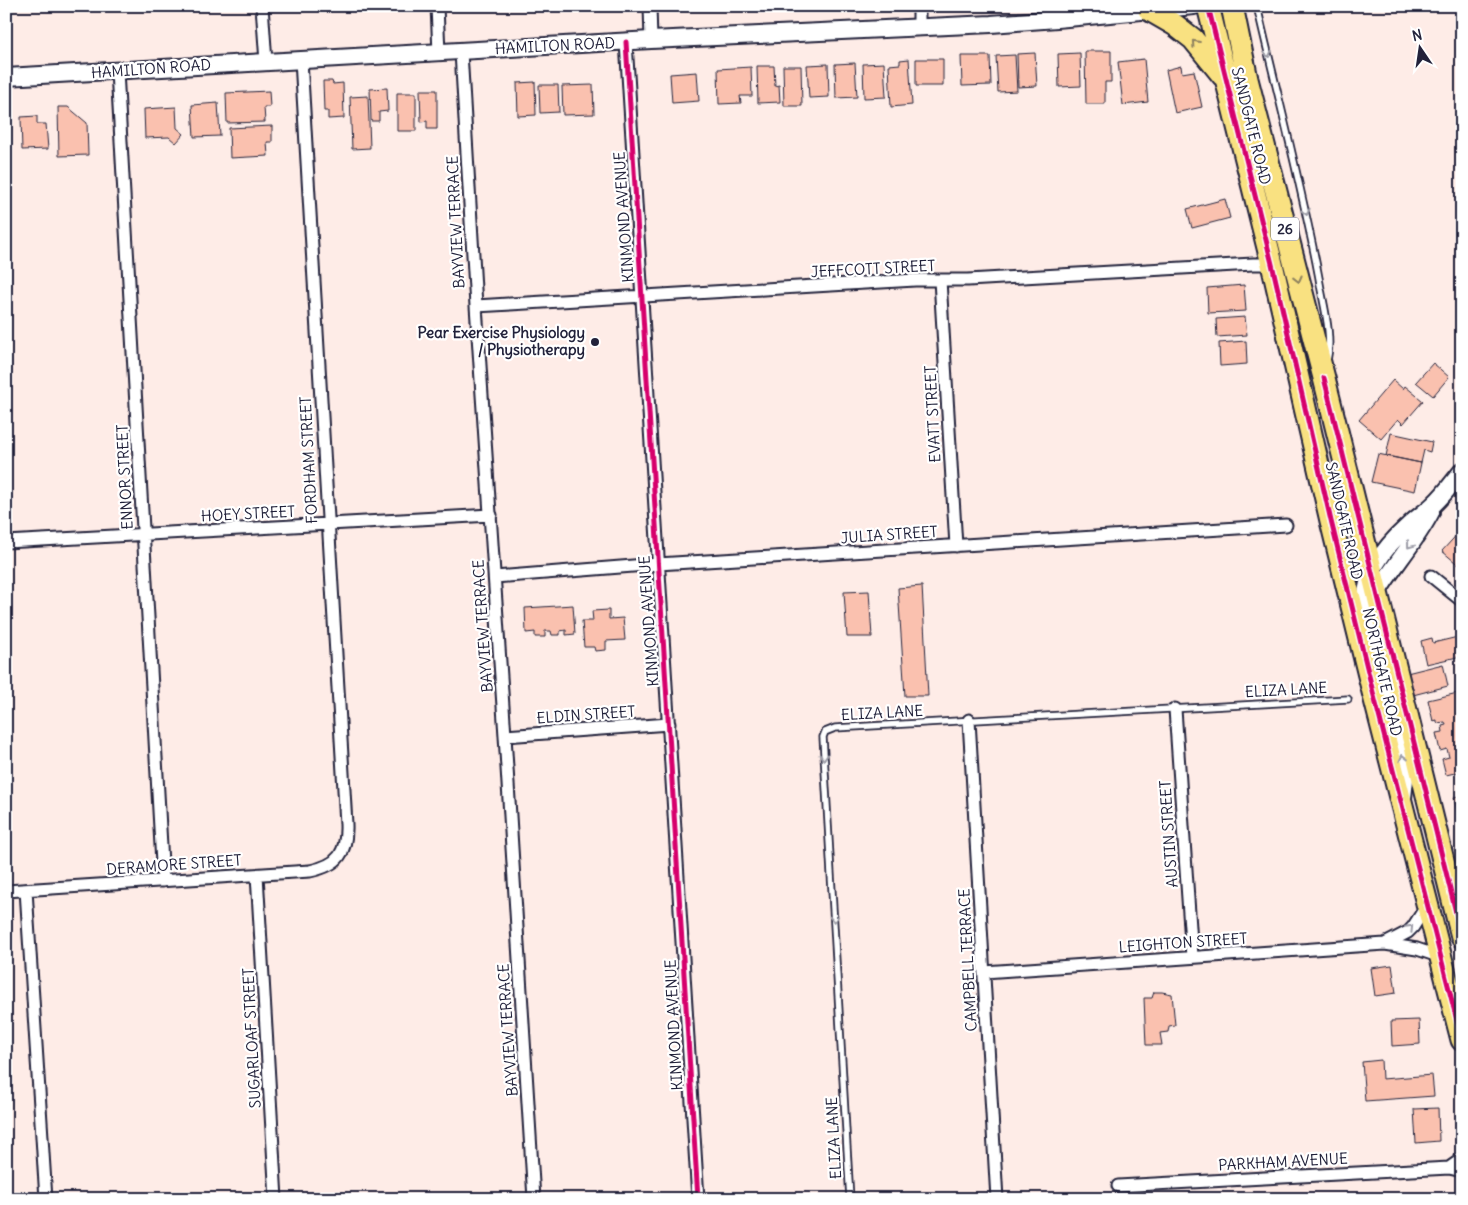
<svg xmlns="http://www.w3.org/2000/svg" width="1468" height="1205" viewBox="0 0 1468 1205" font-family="Delius,sans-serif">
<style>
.building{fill:#fac1af;stroke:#22223b}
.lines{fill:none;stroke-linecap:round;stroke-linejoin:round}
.lane-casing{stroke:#22223b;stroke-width:9}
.street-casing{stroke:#22223b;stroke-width:15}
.secondary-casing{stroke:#22223b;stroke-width:20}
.highway-casing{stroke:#22223b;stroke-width:25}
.lane{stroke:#fff;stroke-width:5.5}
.street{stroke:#fff;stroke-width:11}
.secondary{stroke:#fff;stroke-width:16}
.highway{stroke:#f9e181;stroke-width:21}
.cycleway-casing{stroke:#fff;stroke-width:8}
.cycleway{stroke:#d6006c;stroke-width:5}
.oneway{stroke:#8e825e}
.oneway2{stroke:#9c9ca7}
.poi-dot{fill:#22223b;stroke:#fff;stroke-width:2}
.labels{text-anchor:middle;stroke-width:4.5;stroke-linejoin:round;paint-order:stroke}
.shield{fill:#fff;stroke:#646476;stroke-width:1}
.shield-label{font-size:14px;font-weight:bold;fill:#22223b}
.street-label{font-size:15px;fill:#22223b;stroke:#fff}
.poi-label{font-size:15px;font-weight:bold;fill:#22223b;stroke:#fff;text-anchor:end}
</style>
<rect width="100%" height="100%" fill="#feece7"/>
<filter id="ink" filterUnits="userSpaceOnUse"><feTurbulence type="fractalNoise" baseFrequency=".02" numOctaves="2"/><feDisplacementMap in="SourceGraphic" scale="10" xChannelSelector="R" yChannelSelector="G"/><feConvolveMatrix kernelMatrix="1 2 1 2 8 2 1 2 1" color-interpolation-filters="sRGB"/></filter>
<g filter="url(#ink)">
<path class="building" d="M 1085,51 L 1111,51 L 1111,82 L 1105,82 L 1105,104 L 1086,104 Z
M 1035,53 L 1037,86 L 1018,87 L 1017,54 Z
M 1080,53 L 1081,86 L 1059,87 L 1058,54 Z
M 1015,55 L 1017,91 L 998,92 L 996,56 Z
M 961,56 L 990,56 L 991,85 L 962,86 Z
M 909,59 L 912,105 L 891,107 L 889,65 L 900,64 L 900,60 Z
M 916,59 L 943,59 L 943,86 L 916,86 Z
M 1144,59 L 1148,102 L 1123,105 L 1118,62 Z
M 855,63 L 857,97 L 836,98 L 835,64 Z
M 884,63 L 886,97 L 864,98 L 863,64 Z
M 828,64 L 829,97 L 809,98 L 807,65 Z
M 757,66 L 774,66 L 775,86 L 779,85 L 780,102 L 758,103 Z
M 783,66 L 801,66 L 802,106 L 784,106 Z
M 1181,66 L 1182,73 L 1194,71 L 1202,107 L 1175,113 L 1166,70 Z
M 751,67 L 752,96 L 740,96 L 741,103 L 719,104 L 718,69 Z
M 697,72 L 699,101 L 672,103 L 670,74 Z
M 323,81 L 332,81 L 333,84 L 343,83 L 344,118 L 328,119 L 328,111 L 324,111 Z
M 535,82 L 536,115 L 518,116 L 517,83 Z
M 539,85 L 558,85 L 559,112 L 540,113 Z
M 593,85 L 594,114 L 563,115 L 562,86 Z
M 387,88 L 388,111 L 379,112 L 379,121 L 371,121 L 370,89 Z
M 420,90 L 437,90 L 437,129 L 427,129 L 427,121 L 421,122 Z
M 269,91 L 270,107 L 264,107 L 265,122 L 227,123 L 226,93 Z
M 397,93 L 416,93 L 416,131 L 397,131 Z
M 368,96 L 370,148 L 352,149 L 350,97 Z
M 218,103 L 220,136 L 194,137 L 192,105 Z
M 58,107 L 68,107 L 87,123 L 88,155 L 59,156 Z
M 176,107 L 177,128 L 184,134 L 176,143 L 169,137 L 145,138 L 144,109 Z
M 37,116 L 37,124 L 46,124 L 48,149 L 22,150 L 21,117 Z
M 272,126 L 272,142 L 267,142 L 268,156 L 230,158 L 229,128 Z
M 1225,199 L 1230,218 L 1192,228 L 1187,209 Z
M 1244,285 L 1246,311 L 1208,313 L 1207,288 Z
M 1245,317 L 1247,335 L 1217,337 L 1216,319 Z
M 1246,341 L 1247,364 L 1220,366 L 1219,343 Z
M 1433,363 L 1449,377 L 1433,396 L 1416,382 Z
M 1393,380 L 1403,389 L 1405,386 L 1423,401 L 1403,424 L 1398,419 L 1381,439 L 1359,420 Z
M 1391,433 L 1432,442 L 1430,452 L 1424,450 L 1421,463 L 1386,456 Z
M 1378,454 L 1421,463 L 1415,491 L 1371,482 Z
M 1462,529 L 1462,568 L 1442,551 Z
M 922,586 L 928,696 L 905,696 L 898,588 Z
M 869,591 L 872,637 L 847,637 L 844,592 Z
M 573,605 L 575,634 L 566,635 L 566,630 L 560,631 L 560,635 L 552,635 L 551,631 L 545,631 L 545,637 L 535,637 L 535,632 L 526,633 L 525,608 Z
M 609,610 L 609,619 L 623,618 L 625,640 L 606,641 L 606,650 L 595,651 L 594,647 L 584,647 L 582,621 L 593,621 L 592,611 Z
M 1462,636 L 1462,656 L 1426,664 L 1421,641 L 1432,638 L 1433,643 Z
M 1443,664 L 1448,686 L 1413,695 L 1407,673 Z
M 1462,692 L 1462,780 L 1460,780 L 1459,772 L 1446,775 L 1442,759 L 1449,757 L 1447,749 L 1440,751 L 1436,733 L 1443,732 L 1442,726 L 1446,725 L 1445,722 L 1437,723 L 1437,720 L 1433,721 L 1428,700 Z
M 1462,795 L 1462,817 L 1458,818 L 1454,797 Z
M 1392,965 L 1396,993 L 1375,996 L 1371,968 Z
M 1154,992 L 1162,992 L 1172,994 L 1175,1025 L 1169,1026 L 1168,1032 L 1160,1033 L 1162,1045 L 1146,1045 L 1144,998 L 1152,998 Z
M 1419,1020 L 1420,1044 L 1392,1046 L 1391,1021 Z
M 1381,1060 L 1382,1079 L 1432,1075 L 1434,1096 L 1365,1101 L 1362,1062 Z
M 1438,1108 L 1439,1141 L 1416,1143 L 1414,1109 Z"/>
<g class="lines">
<defs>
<path id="lane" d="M 1257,6 C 1278,97 1302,187 1319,278 C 1323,304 1333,335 1327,361
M 850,1199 L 823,737 L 825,732 L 835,728 L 1348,699"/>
<path id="street" d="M 262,6 L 266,62
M 437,6 L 439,53
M 650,6 L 651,40
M 919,6 L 919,27
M 626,42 L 698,1199
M 461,52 L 476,306 L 505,736 L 534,1199
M 117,71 L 163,881
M 940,280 L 956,546
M 476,306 L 915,280 L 968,280 L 1253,264 L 1272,264
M 6,542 L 491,515
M 1431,576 L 1462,601
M 495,577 L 658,564 L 1286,525
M 1175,709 L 1192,957
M 969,720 L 997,1199
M 505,736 L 669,724
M 257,875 L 276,1199
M 26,890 L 46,1199
M 6,891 L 310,871 C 339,865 347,853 346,824 L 301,60
M 1385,944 L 1408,932 L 1413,927 L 1427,905
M 984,972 L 1385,944 L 1417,949 L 1441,957
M 1449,1168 L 1462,1159
M 1118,1186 L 1449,1168 L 1462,1171"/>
<path id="secondary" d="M 6,77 L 651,40 L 991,24 L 1057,19 L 1194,6
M 1377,593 C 1394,565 1416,541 1431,512
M 1403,798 L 1406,770 L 1366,605 C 1363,574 1387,545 1408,526 C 1416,518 1426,512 1434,504 C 1445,494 1453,482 1462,471"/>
<path id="highway" d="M 1153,6 L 1149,10 L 1175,25 L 1193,39 L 1223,76
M 1208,6 L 1272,264 L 1331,521 L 1373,692 L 1462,1040
M 1232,6 L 1247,79 L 1324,378 L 1462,937"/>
</defs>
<use href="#lane" class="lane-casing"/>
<use href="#street" class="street-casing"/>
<use href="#secondary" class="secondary-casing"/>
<use href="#highway" class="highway-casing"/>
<use href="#lane" class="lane"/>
<use href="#street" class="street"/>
<use href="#secondary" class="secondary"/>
<use href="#highway" class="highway"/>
<defs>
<path id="cycleway" d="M 1208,6 L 1272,264 L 1331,521 L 1373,692 L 1462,1040
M 626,42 L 698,1199
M 1324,378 L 1462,937"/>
</defs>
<use href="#cycleway" class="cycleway-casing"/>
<use href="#cycleway" class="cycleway"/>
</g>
<defs><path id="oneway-chevron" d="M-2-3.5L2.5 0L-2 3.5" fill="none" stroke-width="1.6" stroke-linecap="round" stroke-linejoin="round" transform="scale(1.25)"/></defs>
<g class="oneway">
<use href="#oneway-chevron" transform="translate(1195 43) rotate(-132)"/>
<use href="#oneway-chevron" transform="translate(1298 279) rotate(76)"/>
</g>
<g class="oneway2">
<use href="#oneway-chevron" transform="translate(1268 54) rotate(77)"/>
<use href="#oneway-chevron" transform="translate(1306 212) rotate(77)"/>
<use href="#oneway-chevron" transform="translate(1410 545) rotate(127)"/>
<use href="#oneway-chevron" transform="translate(824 757) rotate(87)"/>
<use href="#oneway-chevron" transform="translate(1403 758) rotate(-104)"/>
<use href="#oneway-chevron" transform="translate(834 919) rotate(87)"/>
<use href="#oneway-chevron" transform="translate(1410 928) rotate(-46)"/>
</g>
</g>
<circle class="poi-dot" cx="595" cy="342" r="5"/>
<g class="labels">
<rect class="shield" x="1271" y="217.5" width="28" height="23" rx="4"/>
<g class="shield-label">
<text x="1285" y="234">26</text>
</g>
<g class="street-label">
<text transform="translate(555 46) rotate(-3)" y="5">HAMILTON ROAD</text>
<text transform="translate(151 69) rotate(-4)" y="5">HAMILTON ROAD</text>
<text transform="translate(1251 126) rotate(76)" y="5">SANDGATE ROAD</text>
<text transform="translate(624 217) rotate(-94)" y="5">KINMOND AVENUE</text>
<text transform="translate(456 222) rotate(-93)" y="5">BAYVIEW TERRACE</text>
<text transform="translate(873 269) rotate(-3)" y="5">JEFFCOTT STREET</text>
<text transform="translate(933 414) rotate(-93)" y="5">EVATT STREET</text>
<text transform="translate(309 460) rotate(-93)" y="5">FORDHAM STREET</text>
<text transform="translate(125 477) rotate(-93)" y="5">ENNOR STREET</text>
<text transform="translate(248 514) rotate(-3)" y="5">HOEY STREET</text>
<text transform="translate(1344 521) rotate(77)" y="5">SANDGATE ROAD</text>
<text transform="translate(889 535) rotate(-4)" y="5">JULIA STREET</text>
<text transform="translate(649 621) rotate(-94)" y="5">KINMOND AVENUE</text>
<text transform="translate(483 626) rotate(-94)" y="5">BAYVIEW TERRACE</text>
<text transform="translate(1382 672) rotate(77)" y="5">NORTHGATE ROAD</text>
<text transform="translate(1286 690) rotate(-3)" y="5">ELIZA LANE</text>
<text transform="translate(882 713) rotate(-3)" y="5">ELIZA LANE</text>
<text transform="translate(586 715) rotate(-4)" y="5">ELDIN STREET</text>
<text transform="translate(1169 834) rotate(-94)" y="5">AUSTIN STREET</text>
<text transform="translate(174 865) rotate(-4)" y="5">DERAMORE STREET</text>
<text transform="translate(1183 943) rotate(-4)" y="5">LEIGHTON STREET</text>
<text transform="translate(968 960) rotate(-93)" y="5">CAMPBELL TERRACE</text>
<text transform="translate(674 1025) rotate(-93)" y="5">KINMOND AVENUE</text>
<text transform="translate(508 1030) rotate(-94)" y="5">BAYVIEW TERRACE</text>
<text transform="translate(252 1038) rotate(-93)" y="5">SUGARLOAF STREET</text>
<text transform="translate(834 1138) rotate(-93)" y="5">ELIZA LANE</text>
<text transform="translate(1283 1162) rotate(-3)" y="5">PARKHAM AVENUE</text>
</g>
<g class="poi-label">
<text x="585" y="338">Pear Exercise Physiology<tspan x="585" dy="17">/ Physiotherapy</tspan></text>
</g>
</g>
<rect width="1468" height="1205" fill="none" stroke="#fff" stroke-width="25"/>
<rect x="12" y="12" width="1443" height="1180" fill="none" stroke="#22223b" stroke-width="2" filter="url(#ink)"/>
<g transform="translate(1420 48) rotate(347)" stroke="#ffffff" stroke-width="4" paint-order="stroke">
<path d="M0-4L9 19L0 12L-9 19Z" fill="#22223b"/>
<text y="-8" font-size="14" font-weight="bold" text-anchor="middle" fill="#22223b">N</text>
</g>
</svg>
